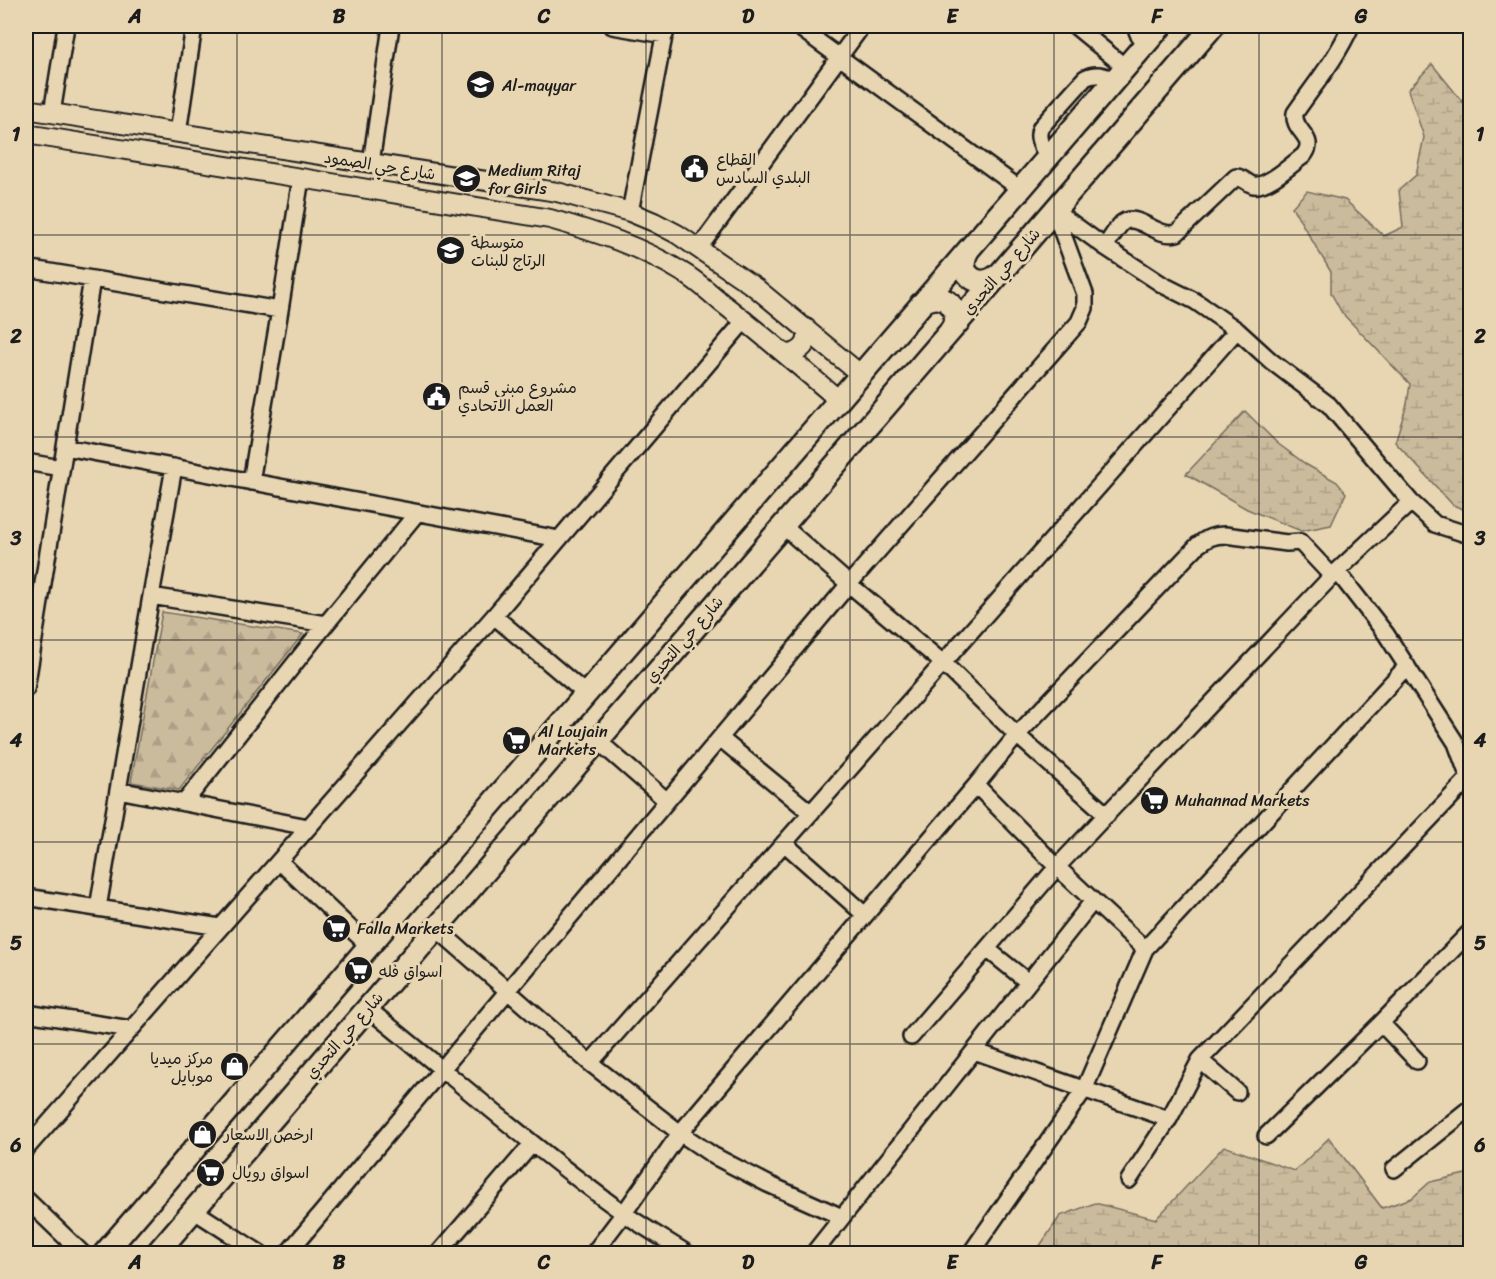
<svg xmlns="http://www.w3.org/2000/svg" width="1496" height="1279" viewBox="0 0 1496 1279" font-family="Sriracha,'Playpen Sans Arabic',sans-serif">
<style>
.forest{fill:url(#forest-firs);stroke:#746c5c;stroke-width:1.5}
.wetland{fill:url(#wetland-marsh);stroke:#746c5c;stroke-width:1.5}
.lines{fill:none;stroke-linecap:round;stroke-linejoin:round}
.minor-casing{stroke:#1c1c1c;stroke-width:20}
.tertiary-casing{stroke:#1c1c1c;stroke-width:22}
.secondary-casing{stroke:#1c1c1c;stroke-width:26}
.minor{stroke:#e8d6b3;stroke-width:15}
.tertiary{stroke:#e8d6b3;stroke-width:18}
.secondary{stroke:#e8d6b3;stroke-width:21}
.grid{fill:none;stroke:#1c1c1c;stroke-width:1.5;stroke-opacity:0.55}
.labels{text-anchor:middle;stroke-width:6;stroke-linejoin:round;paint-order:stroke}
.poi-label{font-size:16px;fill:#1c1c1c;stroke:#e8d6b3;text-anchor:start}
.street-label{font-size:16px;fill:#1c1c1c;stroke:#e8d6b3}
.neatline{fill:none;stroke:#1c1c1c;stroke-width:2}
.grid-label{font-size:20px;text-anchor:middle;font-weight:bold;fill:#1c1c1c}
</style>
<defs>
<pattern id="forest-firs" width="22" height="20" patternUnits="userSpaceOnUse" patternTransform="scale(1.5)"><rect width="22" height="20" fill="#cbbb9d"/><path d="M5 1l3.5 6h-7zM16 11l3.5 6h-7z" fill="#aea087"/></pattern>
<pattern id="wetland-marsh" width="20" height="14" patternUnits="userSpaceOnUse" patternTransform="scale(1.5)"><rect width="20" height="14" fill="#cbbb9d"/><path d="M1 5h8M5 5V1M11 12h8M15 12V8" fill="none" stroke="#aea087"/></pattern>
</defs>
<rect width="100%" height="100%" fill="#e8d6b3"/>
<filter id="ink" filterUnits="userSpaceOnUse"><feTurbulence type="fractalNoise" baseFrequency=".0167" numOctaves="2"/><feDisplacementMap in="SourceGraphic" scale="12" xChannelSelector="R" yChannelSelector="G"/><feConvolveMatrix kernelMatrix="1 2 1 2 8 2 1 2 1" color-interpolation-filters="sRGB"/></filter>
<g filter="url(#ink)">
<path class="forest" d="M 162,612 L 303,634 L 179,790 L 131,782 Z"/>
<path class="wetland" d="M 1432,64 L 1470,111 L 1470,512 L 1453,505 L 1395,442 L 1407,404 L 1410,384 L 1342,313 L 1331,293 L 1331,272 L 1292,207 L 1307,191 L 1345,200 L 1384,236 L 1403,227 L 1399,190 L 1416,175 L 1424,137 L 1408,90 Z
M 1245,411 L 1277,443 L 1307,465 L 1337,482 L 1346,493 L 1331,525 L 1301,531 L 1247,509 L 1186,474 Z
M 1329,1138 L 1382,1208 L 1412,1198 L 1430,1182 L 1470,1173 L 1470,1253 L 1035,1253 L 1060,1216 L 1095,1203 L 1156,1219 L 1224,1146 L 1295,1171 Z"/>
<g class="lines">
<defs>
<path id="minor" d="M 612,26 L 665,35
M 797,26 L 1020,189
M 1075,26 L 1125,67
M 1135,26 L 1139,36 L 1144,45
M 52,113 L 66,26
M 178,133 L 194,26
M 1048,157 C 1043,148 1035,138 1041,127 L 1085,78 C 1096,72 1104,76 1114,79
M 371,163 L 391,26
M 1054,210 L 1105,247 L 1163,285 L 1195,301 L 1237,330 L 1271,361 L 1329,405 L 1411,502 L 1435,524 L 1463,533 L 1470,534
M 630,212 L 666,26
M 1105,247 C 1110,239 1116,229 1122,223 C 1137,211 1157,239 1177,233 L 1236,177 C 1243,177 1246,183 1253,185 C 1267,188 1292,164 1303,156 C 1319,137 1292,132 1295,113 C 1315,84 1337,58 1351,26
M 699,248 L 862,26
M 26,268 L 280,310
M 65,447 L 559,539
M 26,462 L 61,468
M 251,482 L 280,310 L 301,178
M 782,525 L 849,584 L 943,663 L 1017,735 L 1107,815
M 1337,571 L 1386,634 L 1456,743 L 1470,781
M 151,596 L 326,624
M 494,616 L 586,694
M 26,689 L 92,279
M 720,738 L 811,813
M 597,740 L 667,801
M 118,790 L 308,827
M 184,803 L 326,624 L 417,513
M 784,843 L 865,915
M 279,861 L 369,946
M 26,897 L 220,927
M 98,908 L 151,596 L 174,467
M 436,928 L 590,1063 L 680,1133 L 714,1156 L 768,1184 L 842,1217
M 987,949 L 1028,982
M 1145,949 L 1057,867 L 976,785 L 1017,735 L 1198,545 C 1207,538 1214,535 1225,535 L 1287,543 L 1300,542 L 1332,576
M 367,1008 C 452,1076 534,1148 622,1212 C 643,1227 666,1240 688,1254
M 26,1013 L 131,1029
M 1381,1023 L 1417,1061
M 911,1037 L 1057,867 L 1332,576 L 1411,502
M 974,1051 L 1169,1119
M 1200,1060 L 1237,1092
M 590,1063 L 1237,330
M 1266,1136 L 1381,1023 L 1470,932
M 26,1149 L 494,616 L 745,320
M 1394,1169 L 1470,1108
M 1129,1180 L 1169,1119 L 1200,1060 L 1469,778
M 26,1199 L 83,1254
M 193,1210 L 261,1254
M 287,1254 L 849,584 L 1079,322 L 1085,308 L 1085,294 L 1054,210
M 438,1254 L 532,1144
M 593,1254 L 624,1213 L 680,1133 L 976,785
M 813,1254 L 1093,901
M 970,1254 L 1084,1090 L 1145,949 L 1407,666"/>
<path id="tertiary" d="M 26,109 L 557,192 L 630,212 L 654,222 L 677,234 L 756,288 L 860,374
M 26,134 L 301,178 L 550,219 C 596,232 642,247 682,272 C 696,280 709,292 722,303 C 762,334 800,367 839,400
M 785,354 C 800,354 811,344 806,328"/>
<path id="secondary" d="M 969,249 C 954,271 977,292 998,275
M 921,304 C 941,287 966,309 950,331
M 104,1254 L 1161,26
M 156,1254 L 1213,26"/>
</defs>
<use href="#minor" class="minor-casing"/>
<use href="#tertiary" class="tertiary-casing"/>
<use href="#secondary" class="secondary-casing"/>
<use href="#minor" class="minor"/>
<use href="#tertiary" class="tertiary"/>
<use href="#secondary" class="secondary"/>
</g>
</g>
<path class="grid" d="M 237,26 L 237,1254M 442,26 L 442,1254M 646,26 L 646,1254M 850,26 L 850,1254M 1054,26 L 1054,1254M 1259,26 L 1259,1254M 26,235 L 1470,235M 26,437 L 1470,437M 26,640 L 1470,640M 26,842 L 1470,842M 26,1044 L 1470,1044"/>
<defs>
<symbol id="school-disc" viewBox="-11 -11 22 22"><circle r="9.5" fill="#1c1c1c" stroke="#e8d6b3"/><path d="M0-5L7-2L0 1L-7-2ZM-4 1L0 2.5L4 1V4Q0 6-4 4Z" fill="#fff"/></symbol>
<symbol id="civic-disc" viewBox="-11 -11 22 22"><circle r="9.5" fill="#1c1c1c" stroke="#e8d6b3"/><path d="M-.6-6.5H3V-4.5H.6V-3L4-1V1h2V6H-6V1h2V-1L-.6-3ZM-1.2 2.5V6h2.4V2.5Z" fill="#fff"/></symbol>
<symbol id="supermarket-disc" viewBox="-11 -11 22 22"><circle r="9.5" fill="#1c1c1c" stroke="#e8d6b3"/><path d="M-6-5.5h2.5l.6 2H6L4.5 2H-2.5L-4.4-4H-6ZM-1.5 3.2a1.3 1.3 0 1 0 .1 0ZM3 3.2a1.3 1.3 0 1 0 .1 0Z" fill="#fff"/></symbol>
<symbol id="shop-disc" viewBox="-11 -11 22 22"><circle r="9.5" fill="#1c1c1c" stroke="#e8d6b3"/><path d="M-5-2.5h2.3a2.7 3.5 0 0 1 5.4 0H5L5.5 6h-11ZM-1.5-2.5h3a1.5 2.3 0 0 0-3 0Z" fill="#fff"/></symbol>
</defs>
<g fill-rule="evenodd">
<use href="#school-disc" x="464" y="68" width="33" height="33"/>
<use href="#civic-disc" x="678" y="152" width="33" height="33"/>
<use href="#school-disc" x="450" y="162" width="33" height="33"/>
<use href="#school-disc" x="434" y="234" width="33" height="33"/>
<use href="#civic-disc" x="420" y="380" width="33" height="33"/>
<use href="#supermarket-disc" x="500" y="724" width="33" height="33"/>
<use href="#supermarket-disc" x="1138" y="784" width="33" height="33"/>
<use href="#supermarket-disc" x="320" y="912" width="33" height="33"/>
<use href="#supermarket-disc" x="342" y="954" width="33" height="33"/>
<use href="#shop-disc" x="218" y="1050" width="33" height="33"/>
<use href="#shop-disc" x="186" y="1118" width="33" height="33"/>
<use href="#supermarket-disc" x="194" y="1156" width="33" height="33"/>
</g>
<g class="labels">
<g class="poi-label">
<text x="502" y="91">Al-mayyar</text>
<text x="716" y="165">القطاع<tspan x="716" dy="18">البلدي السادس</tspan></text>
<text x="488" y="176">Medium Ritaj<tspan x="488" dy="18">for Girls</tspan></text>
<text x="471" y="248">متوسطة<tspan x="471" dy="18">الرتاج للبنات</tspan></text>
<text x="458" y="393">مشروع مبنى قسم<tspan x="458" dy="18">العمل الاتحادي</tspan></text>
<text x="538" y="737">Al Loujain<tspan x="538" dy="18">Markets</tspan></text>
<text x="1175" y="806">Muhannad Markets</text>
<text x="357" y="934">Falla Markets</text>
<text x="379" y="977">اسواق فله</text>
<text x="213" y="1064" text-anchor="end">مركز ميديا<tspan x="213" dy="18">موبايل</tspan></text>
<text x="224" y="1140">ارخص الاسعار</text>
<text x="232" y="1178">اسواق رويال</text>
</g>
<g class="street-label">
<text transform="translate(380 165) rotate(9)" y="6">شارع حي الصمود</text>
<text transform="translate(1001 271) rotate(-49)" y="6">شارع حي التحدي</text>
<text transform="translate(684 639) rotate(-49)" y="6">شارع حي التحدي</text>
<text transform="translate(344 1035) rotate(-49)" y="6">شارع حي التحدي</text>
</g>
</g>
<rect width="1496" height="1279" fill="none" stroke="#e8d6b3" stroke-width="66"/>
<rect x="33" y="33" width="1430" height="1213" class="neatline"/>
<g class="grid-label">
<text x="135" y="23">A</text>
<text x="339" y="23">B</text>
<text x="544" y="23">C</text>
<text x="748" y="23">D</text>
<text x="952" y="23">E</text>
<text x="1157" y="23">F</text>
<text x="1361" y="23">G</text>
<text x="16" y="141">1</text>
<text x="1480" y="141">1</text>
<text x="16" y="343">2</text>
<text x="1480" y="343">2</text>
<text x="16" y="545">3</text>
<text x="1480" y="545">3</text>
<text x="16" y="747">4</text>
<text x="1480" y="747">4</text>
<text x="16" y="950">5</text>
<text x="1480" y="950">5</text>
<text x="16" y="1152">6</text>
<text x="1480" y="1152">6</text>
<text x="135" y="1269">A</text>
<text x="339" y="1269">B</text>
<text x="544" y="1269">C</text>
<text x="748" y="1269">D</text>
<text x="952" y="1269">E</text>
<text x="1157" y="1269">F</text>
<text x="1361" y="1269">G</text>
</g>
</svg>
